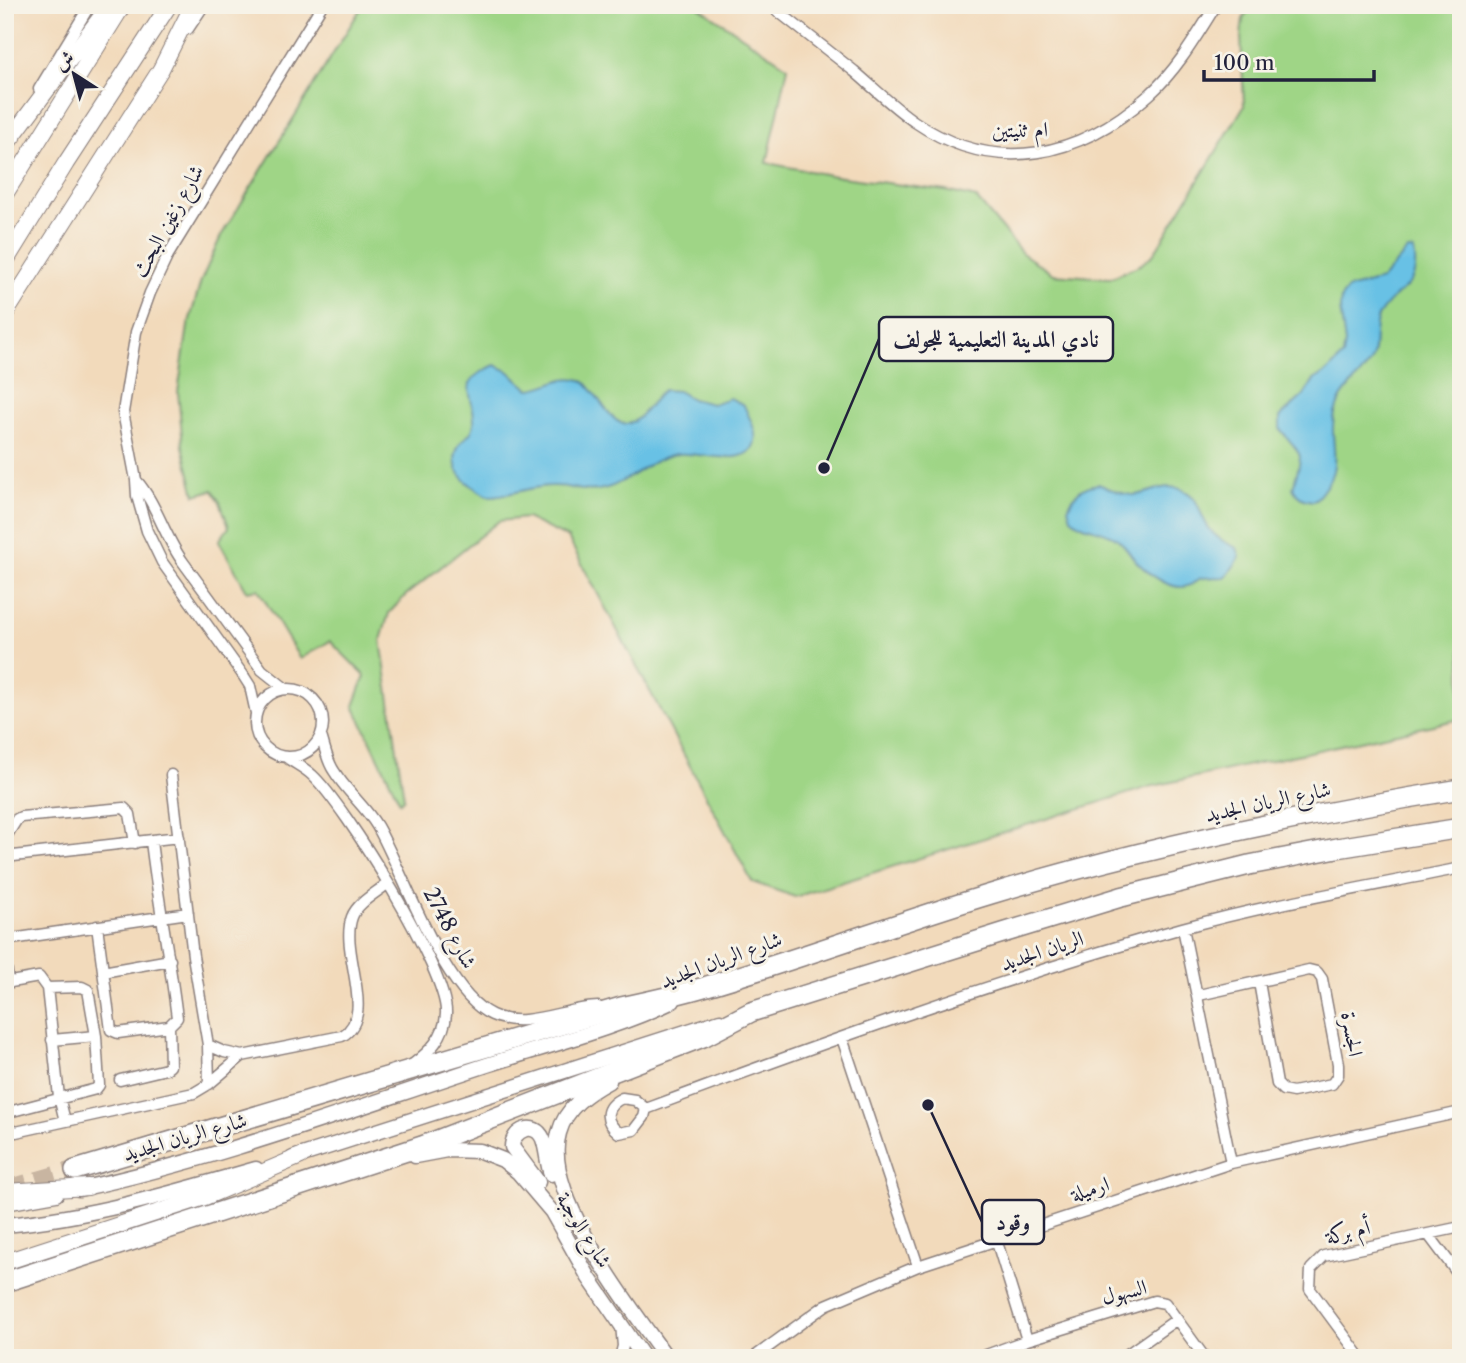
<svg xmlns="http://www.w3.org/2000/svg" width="1466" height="1363" viewBox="0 0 1466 1363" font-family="'Libre Caslon Text',Amiri,serif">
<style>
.green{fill:#9fd586;stroke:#607c60;stroke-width:2}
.water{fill:#67c1e5;stroke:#447290;stroke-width:2}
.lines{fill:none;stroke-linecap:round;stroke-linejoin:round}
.highway-tunnel{stroke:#c8b5a1;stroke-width:19;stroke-dasharray:19 10;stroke-linecap:butt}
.street-casing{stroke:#8a7e7b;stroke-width:13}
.secondary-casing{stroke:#8a7e7b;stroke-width:17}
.primary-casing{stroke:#8a7e7b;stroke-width:18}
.highway-casing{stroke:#8a7e7b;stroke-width:22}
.street{stroke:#fff;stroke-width:10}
.secondary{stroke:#fff;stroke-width:14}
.primary{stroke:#fff;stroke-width:16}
.highway{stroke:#fff;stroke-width:19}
.labels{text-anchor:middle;stroke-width:6;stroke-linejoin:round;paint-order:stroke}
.street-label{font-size:21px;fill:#22223b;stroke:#f7f3e8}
.leader{fill:none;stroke:#22223b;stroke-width:2.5}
.callout-dot{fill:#22223b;stroke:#f7f3e8;stroke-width:2.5}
.callout{fill:#f7f3e8;stroke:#22223b;stroke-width:2.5}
.callout-label{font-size:23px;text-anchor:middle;font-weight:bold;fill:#22223b}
</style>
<rect width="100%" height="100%" fill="#f7f3e8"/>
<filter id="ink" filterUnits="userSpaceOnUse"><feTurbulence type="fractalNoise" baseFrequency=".0143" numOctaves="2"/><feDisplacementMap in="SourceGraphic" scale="14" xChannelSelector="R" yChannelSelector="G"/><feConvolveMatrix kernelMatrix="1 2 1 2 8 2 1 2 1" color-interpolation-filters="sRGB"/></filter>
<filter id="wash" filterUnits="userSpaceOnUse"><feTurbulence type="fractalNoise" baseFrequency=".00686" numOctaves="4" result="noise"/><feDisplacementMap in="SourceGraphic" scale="28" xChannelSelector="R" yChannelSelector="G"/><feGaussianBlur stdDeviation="1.57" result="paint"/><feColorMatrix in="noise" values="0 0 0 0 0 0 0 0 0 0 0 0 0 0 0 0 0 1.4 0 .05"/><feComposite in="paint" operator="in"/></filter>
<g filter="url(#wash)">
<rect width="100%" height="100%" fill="#f2dabb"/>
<path class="green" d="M 363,5 L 696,5 L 788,67 L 767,163 L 835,176 L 946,191 L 976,198 L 1022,253 L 1053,274 L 1110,278 L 1140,265 L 1153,255 L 1244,106 L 1241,36 L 1243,19 L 1252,5 L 1461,5 L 1461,719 L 1149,787 L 795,897 L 752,882 L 568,538 L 526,518 L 499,521 L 406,595 L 389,613 L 381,640 L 404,798 L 400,802 L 354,706 L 365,676 L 330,641 L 300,659 L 258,589 L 247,591 L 219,541 L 229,527 L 220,502 L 213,490 L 195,495 L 183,446 L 178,392 L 188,326 L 201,281 L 221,236 Z"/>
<path class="water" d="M 1408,250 L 1414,251 C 1422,293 1391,289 1378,317 C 1372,331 1378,352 1369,364 C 1360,378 1346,387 1339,402 C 1321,442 1353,462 1314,501 C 1303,500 1298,498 1293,488 C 1303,449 1305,460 1280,429 L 1280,417 L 1304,395 L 1314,380 L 1327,372 L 1343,356 L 1345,343 L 1340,309 L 1341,298 L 1348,289 L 1381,280 Z
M 495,365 L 508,371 L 529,389 C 547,389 562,373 581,380 C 597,386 613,440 637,419 C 646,411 654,399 663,390 L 678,391 L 692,399 L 712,404 L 730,398 L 744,405 C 749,419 762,436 751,450 C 738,465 697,452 678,454 C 652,457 633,479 610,487 C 583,496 576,485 552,486 C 531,486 510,496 488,496 C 469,486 446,470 459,445 C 464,437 473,435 474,423 C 475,390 453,384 495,365 Z
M 1098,484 C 1109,488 1124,496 1135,495 C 1151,493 1167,482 1183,490 C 1200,498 1198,511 1207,525 C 1214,537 1224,542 1237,548 L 1240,557 L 1226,577 C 1218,578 1206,576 1199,579 C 1196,580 1194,584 1190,585 C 1173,593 1149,574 1137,562 C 1129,554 1126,545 1116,538 C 1101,528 1084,530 1071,518 L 1068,508 C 1075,492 1082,487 1098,484 Z"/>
</g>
<g filter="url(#ink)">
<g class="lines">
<path class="highway-tunnel" d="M 9,1189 L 75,1170"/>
<defs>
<path id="street" d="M 770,5 C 798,27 826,49 854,71 C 874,88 893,107 915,122 C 996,177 1080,157 1149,95 C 1177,70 1196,37 1216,5
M 188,29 L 204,5
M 39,89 L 90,5
M 136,480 C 157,504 164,536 183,562 L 262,670 L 286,689
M255 723a34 34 0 1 1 68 0a34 34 0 1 1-68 0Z
M 256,713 L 250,686 L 243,675 L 162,562 L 147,531 L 137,496 L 136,480 L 123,412 L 136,332 L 150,293 L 168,255 L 322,5
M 321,736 C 325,748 327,761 334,771 C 346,791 365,806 377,826 C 405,875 443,993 492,1015 C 525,1030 564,1008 598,1007
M 286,757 C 294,763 305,768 312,775 C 345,805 449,973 446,1014 C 445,1037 429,1052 412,1065
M 171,775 L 193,956 L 208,1045 L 209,1084
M 5,838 L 17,819 L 21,817 L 124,808 L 130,814 L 135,843
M 5,857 L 179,837
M 97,926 L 111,1030 L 118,1033 L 169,1026 L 177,1018 C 170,959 158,901 151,841
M 1183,928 L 1231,1163
M 5,940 L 188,913
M 5,953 L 8,983
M 103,972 L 170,960
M 5,983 L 39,977 L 47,988 L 59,1097 L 65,1121
M 47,988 L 82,987 L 88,990 L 96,1036 L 52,1040
M 1199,995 L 1309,970 L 1317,972 L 1322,979 L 1338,1064 L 1338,1075 L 1332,1084 L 1293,1092 L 1283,1090 L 1277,1084 L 1259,982
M 842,1038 L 918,1266
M 208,1045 L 224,1052 L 242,1056 L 342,1036 C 378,1015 339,952 352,917 C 357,903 376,893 387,884
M 120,1080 L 166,1069 L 170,1066 L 169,1026
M 622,1098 L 635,1100 L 646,1109 L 644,1117 L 634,1130 L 619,1133 C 603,1120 604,1107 622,1098 Z
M 646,1109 C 822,1043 1001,979 1182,928 C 1273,903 1368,887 1461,868
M 5,1113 L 96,1089 L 99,1085 L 96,1036
M 5,1127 L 16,1132 L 194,1093 L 209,1084 L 242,1056
M 1428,1234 L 1461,1278
M 996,1239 L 1027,1340
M 620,1358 L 623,1346 L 621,1325
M 753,1358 L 826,1305 L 918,1266 L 1231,1163 L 1461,1112
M 978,1358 L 1027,1340 L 1154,1301 L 1165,1303 L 1205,1358
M 1122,1358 L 1177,1319
M 1361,1358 L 1310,1289 L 1311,1269 L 1324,1256 L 1461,1227"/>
<path id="secondary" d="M 609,1081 C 587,1093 566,1107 559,1133 C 541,1194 632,1309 667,1358
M 415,1156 L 447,1150 L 480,1151 L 503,1160 L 518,1172 L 552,1212 L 589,1278 L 644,1358
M 293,1158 L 720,1021
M 538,1182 L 512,1147 C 512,1130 535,1120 543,1139 C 547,1150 547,1163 551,1174
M 79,1189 C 218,1159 352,1109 487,1065 C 549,1045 614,1029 673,1001
M 5,1203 L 56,1194
M 5,1225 C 92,1217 173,1193 256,1169"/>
<path id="primary" d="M 5,146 L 110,5
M 5,194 L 123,5
M 5,262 L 66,163 L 169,5
M 5,314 L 161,69 L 193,5
M 5,1192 L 88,1187
M 5,1262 L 205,1197 L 301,1156"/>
<path id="highway" d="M 75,1170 L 621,1007 C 649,1001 677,995 704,987 C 800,959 895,923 991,894 C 1145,847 1302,815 1461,789
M 5,1282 L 422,1146 L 703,1037 L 751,1012 L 1006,932 L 1121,897 L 1249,865 L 1337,848 L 1461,828"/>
</defs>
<use href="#street" class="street-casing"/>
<use href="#secondary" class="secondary-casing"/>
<use href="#primary" class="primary-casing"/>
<use href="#highway" class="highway-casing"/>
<use href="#street" class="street"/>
<use href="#secondary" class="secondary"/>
<use href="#primary" class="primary"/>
<use href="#highway" class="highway"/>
</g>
</g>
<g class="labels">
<g class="street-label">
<text transform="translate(1020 130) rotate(-1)" y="7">ام ثنيتين</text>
<text transform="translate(168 221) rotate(-61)" y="7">شارع زغين البحث</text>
<text transform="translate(1268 802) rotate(-12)" y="7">شارع الريان الجديد</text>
<text transform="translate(450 928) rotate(62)" y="7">شارع 2748</text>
<text transform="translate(1042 951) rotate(-18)" y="7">الريان الجديد</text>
<text transform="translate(721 960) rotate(-20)" y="7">شارع الريان الجديد</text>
<text transform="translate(1352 1034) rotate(80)" y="7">الجسرة</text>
<text transform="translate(185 1137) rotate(-16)" y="7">شارع الريان الجديد</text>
<text transform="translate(1090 1189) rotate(-18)" y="7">ارميلة</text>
<text transform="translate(584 1230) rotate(58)" y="7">شارع الوجبة</text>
<text transform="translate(1348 1232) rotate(-14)" y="7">أم بركة</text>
<text transform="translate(1124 1292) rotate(-14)" y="7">السهول</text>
</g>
</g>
<path class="leader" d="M824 468L879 339M928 1105L982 1222"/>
<g class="callout-dot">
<circle cx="824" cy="468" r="7"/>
<circle cx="928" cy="1105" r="7"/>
</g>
<g class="callout">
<rect x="879" y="317" width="234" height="44" rx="7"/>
<rect x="982" y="1200" width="62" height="44" rx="7"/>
</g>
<g class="callout-label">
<text x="996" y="347">نادي المدينة التعليمية للجولف</text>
<text x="1013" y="1230">وقود</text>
</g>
<rect width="1466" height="1363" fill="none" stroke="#f7f3e8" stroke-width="28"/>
<g transform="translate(74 74) rotate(324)" stroke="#f7f3e8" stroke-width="5" paint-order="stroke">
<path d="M0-5L12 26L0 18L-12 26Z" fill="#22223b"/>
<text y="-10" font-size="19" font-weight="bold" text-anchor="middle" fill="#22223b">ش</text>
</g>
<path d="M1204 70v10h170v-10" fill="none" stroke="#22223b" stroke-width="3.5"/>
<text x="1214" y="70" font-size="21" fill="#22223b" stroke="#f7f3e8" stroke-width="5" paint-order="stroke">100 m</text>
</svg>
